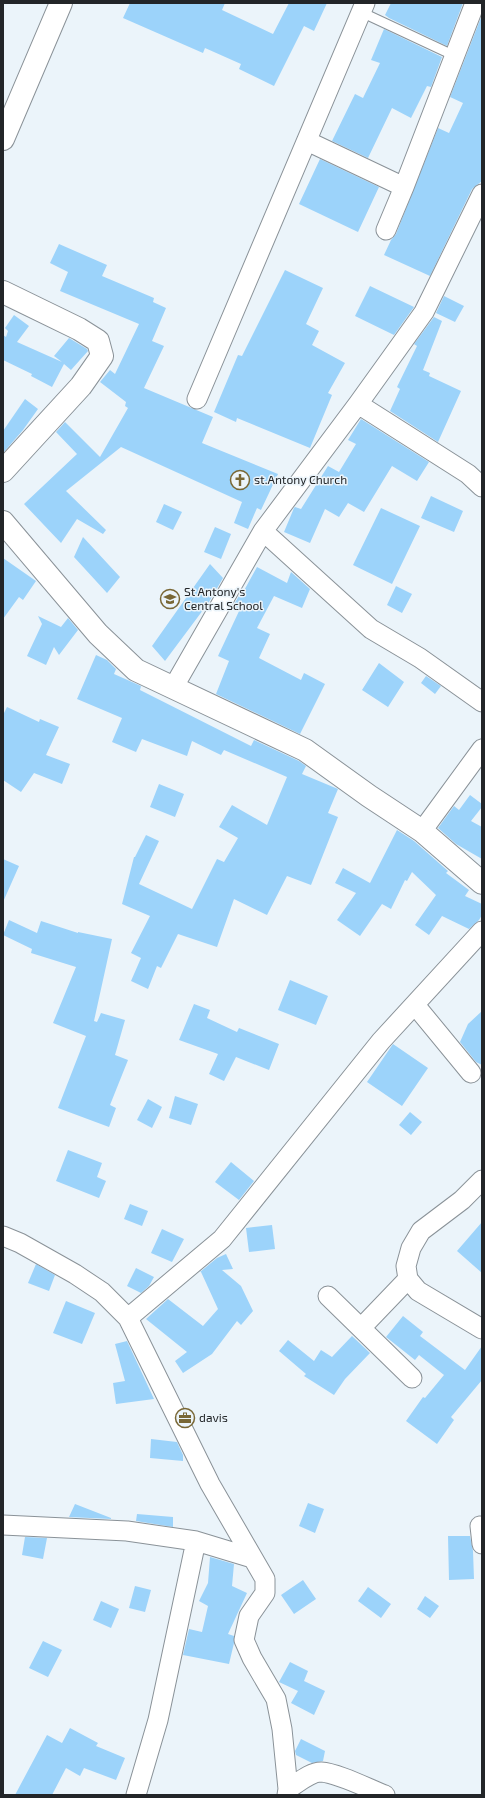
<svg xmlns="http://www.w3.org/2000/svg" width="485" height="1798" viewBox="0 0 485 1798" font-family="'Exo 2',sans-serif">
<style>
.building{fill:#9cd3fa}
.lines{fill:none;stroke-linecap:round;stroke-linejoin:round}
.service-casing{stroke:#8a9298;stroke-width:11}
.minor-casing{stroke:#8a9298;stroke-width:21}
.tertiary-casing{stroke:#8a9298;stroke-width:24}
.service{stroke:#fff;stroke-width:9}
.minor{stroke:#fff;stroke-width:19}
.tertiary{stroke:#fff;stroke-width:22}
.labels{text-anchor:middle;stroke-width:3;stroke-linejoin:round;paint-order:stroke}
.poi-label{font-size:12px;fill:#222528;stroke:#ebf4fa;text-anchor:start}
</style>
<rect width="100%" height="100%" fill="#ebf4fa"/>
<path class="building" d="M 130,3 L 225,3 L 222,10 L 273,34 L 289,3 L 327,3 L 314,31 L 304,26 L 274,86 L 239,69 L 241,64 L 205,48 L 203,53 L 123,18 Z
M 391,3 L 463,3 L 447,46 L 389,18 L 385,15 Z
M 482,15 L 482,181 L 472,189 L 430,276 L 384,255 L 391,240 L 396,234 L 438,128 L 449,133 L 463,103 L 450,97 Z
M 384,29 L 442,57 L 431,87 L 427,86 L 411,118 L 392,108 L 368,158 L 332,141 L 355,94 L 363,98 L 380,63 L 371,60 Z
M 320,159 L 379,187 L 358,232 L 299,204 Z
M 59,244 L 107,265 L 102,276 L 154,298 L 153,302 L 166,308 L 152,341 L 164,346 L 144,388 L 213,417 L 202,443 L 278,474 L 261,510 L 257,508 L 248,529 L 234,523 L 242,502 L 121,447 L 66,491 L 106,530 L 103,534 L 77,519 L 61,543 L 24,504 L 77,454 L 56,432 L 65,422 L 100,457 L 128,408 L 125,406 L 126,402 L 100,382 L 110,370 L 115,374 L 139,324 L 60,291 L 68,272 L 50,263 Z
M 285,270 L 323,288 L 306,324 L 319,331 L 312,345 L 345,363 L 328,393 L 332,395 L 310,448 L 237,418 L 236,422 L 214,412 L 238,355 L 242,356 Z
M 370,286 L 414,307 L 394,335 L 355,316 Z
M 444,296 L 464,306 L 455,322 L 436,313 Z
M 14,315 L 29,326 L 17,342 L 62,362 L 54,356 L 69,338 L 87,349 L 88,351 L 71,370 L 64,364 L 52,387 L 31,376 L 32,374 L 3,360 L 3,335 L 6,337 L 8,331 L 5,328 Z
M 434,317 L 442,321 L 423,370 L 430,373 L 429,376 L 461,391 L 438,442 L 390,411 L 400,389 L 397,387 L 417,346 L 414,344 Z
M 25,399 L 38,409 L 23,430 L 3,453 L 3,431 Z
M 361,419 L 429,462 L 417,481 L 392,466 L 364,512 L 348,503 L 339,517 L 325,509 L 310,543 L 284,532 L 294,508 L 295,507 L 301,509 L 328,466 L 339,472 L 356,444 L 348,440 Z
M 431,496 L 463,511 L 454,532 L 421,518 Z
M 164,504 L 182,512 L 173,530 L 156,522 Z
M 381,508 L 420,526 L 392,584 L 353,565 Z
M 215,527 L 231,534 L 221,559 L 204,552 Z
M 83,537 L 120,577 L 107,593 L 74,557 Z
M 3,558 L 36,581 L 23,600 L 19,597 L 3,619 Z
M 210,564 L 223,578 L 209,602 L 165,661 L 152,646 Z
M 257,567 L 287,583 L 291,572 L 310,589 L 302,608 L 274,596 L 257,628 L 270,634 L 259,658 L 301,680 L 304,673 L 325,684 L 300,734 L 216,694 L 229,661 L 218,656 L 240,609 L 233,606 L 240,594 L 241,596 Z
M 396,586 L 412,594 L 402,613 L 387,605 Z
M 38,616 L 61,627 L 68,618 L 78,630 L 59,655 L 54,647 L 46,665 L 27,656 L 42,624 Z
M 96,655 L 107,660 L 116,669 L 114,674 L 141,686 L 140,690 L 251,746 L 254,740 L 299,761 L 306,766 L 302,774 L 338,789 L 328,813 L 338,817 L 311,885 L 287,876 L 267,915 L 234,899 L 217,947 L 178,934 L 161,968 L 157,966 L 148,989 L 131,981 L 141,958 L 131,953 L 150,916 L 122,904 L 134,857 L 135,857 L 146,835 L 159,841 L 139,884 L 192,909 L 217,859 L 224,862 L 238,838 L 219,827 L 232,805 L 267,825 L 287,777 L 224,750 L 221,755 L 192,741 L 187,756 L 142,739 L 136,752 L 112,742 L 122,718 L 77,699 Z
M 379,663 L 404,682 L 388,707 L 362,690 Z
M 426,676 L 441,686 L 435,694 L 421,683 Z
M 7,707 L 39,722 L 40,719 L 59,727 L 46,755 L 70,764 L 62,784 L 34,773 L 21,792 L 3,780 L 3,715 Z
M 159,784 L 184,794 L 175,817 L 150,807 Z
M 470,795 L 482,804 L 482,807 L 471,821 L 482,827 L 482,859 L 456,844 L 438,828 L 454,806 L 459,810 Z
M 397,830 L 414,841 L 448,871 L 446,873 L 469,890 L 465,896 L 482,904 L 482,915 L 479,920 L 469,929 L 442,916 L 429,935 L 415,925 L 436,895 L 412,872 L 407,881 L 405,880 L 391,909 L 382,904 L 360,936 L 337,920 L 356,893 L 335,883 L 343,868 L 370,883 Z
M 3,859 L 19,866 L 3,902 Z
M 9,920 L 37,933 L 41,921 L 78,933 L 78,932 L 112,939 L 94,1021 L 97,1022 L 101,1013 L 125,1020 L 115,1055 L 128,1060 L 110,1105 L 116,1108 L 109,1127 L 58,1108 L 86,1036 L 53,1023 L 76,967 L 31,953 L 32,949 L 3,935 Z
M 290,980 L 328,996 L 316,1025 L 278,1010 Z
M 194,1004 L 210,1010 L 207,1018 L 237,1032 L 239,1028 L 279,1044 L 269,1070 L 236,1057 L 224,1081 L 209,1074 L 218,1054 L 179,1040 Z
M 482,1011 L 482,1065 L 476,1062 L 460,1042 L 468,1024 Z
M 393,1044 L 428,1068 L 402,1106 L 367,1082 Z
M 175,1096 L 198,1104 L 191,1125 L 169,1118 Z
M 148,1099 L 162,1107 L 152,1128 L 137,1120 Z
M 410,1112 L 422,1122 L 411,1135 L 399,1125 Z
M 68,1150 L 102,1163 L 97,1177 L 106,1181 L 99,1198 L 56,1181 Z
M 231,1162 L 254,1181 L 239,1200 L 215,1182 Z
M 130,1204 L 148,1211 L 142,1226 L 124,1219 Z
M 482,1222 L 482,1273 L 457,1251 Z
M 272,1225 L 275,1249 L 249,1252 L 246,1228 Z
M 162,1229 L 184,1239 L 172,1262 L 151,1253 Z
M 226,1254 L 233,1269 L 222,1270 L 241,1286 L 253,1311 L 241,1325 L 237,1321 L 212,1354 L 183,1373 L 175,1361 L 187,1352 L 146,1319 L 168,1299 L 203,1326 L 218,1309 L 201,1272 L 200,1272 L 217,1258 Z
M 36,1264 L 55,1275 L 49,1291 L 28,1283 Z
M 136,1268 L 154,1277 L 149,1286 L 141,1293 L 127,1286 Z
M 66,1301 L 95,1313 L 82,1344 L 53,1333 Z
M 403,1316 L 423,1332 L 420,1336 L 465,1370 L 482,1346 L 482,1380 L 451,1417 L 454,1420 L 437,1444 L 406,1421 L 423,1397 L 425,1398 L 444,1375 L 419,1355 L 415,1360 L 386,1337 Z
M 352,1336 L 370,1353 L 345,1379 L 334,1395 L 304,1376 L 306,1374 L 279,1351 L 288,1340 L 314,1361 L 321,1350 L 332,1357 Z
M 127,1341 L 154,1399 L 116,1404 L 113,1383 L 125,1381 L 115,1344 Z
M 151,1439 L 177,1442 L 183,1455 L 183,1461 L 150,1458 Z
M 308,1503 L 324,1509 L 315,1533 L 299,1526 Z
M 75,1504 L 111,1518 L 111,1519 L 69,1517 Z
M 137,1514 L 173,1517 L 173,1527 L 136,1521 Z
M 448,1536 L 470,1536 L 473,1551 L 474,1579 L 449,1580 Z
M 25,1537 L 47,1538 L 43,1559 L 22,1555 Z
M 210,1557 L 234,1564 L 232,1586 L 247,1593 L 228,1634 L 234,1636 L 234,1643 L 229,1664 L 183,1655 L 189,1629 L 202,1632 L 208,1606 L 199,1601 L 208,1583 Z
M 303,1580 L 316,1599 L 294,1614 L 281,1595 Z
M 135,1586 L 151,1590 L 145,1612 L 129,1608 Z
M 368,1587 L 391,1604 L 381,1618 L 358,1601 Z
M 425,1596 L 439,1606 L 430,1618 L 417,1609 Z
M 101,1601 L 119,1609 L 111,1628 L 93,1620 Z
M 43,1641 L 62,1650 L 48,1677 L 29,1668 Z
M 290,1662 L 308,1671 L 304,1681 L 325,1691 L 314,1715 L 291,1703 L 298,1691 L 279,1682 Z
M 70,1728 L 98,1743 L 96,1746 L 125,1758 L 116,1780 L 84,1768 L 80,1776 L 66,1768 L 52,1795 L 15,1795 L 47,1735 L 62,1743 Z
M 301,1739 L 325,1751 L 323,1761 L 312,1763 L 296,1755 L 295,1751 Z"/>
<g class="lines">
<defs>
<path id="service" d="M 361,12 L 455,56"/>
<path id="minor" d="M 307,141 L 404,187
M 386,230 L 404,187 L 475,3
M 197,399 L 365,3
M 358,404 L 468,474 L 482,487
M 263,531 L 371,629 L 420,658 L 482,702
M 173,688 L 263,531 L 358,404 L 424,312 L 482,194
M 422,831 L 482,749
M 415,1005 L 471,1073
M 482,1180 L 462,1200 L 421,1231 L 411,1248 L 406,1266 L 408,1279 L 418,1291 L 482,1329
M 3,1236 L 20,1243 L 75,1274 L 102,1292 L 128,1318 L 210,1484 L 265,1579 L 265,1593 L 249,1616 L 244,1640 L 252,1658 L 276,1699 L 282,1729 L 288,1789
M 328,1296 L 412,1378
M 128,1318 L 222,1239 L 381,1041 L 482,931
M 361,1328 L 408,1279
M 3,1525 L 127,1531 L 196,1541 L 252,1558
M 480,1526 L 482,1544
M 136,1795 L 158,1720 L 196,1541
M 287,1795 L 288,1789 C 298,1783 310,1772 321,1772 C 338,1773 369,1789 385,1795"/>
<path id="tertiary" d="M 3,139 L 61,3
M 3,292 L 79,329 L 98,341 L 102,356 L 81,386 L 3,471
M 3,522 L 98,634 L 136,670 L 305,750 L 369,796 L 422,831 L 482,883"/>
</defs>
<use href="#service" class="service-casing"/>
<use href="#minor" class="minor-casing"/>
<use href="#tertiary" class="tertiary-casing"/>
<use href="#service" class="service"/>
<use href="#minor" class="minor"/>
<use href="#tertiary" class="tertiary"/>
</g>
<defs>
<symbol id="church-ring" viewBox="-11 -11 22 22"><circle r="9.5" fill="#ebf4fa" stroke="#796735" stroke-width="1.5"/><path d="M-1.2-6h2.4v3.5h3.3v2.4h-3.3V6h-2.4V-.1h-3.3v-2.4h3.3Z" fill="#796735"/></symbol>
<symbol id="school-ring" viewBox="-11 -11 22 22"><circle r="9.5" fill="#ebf4fa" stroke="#796735" stroke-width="1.5"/><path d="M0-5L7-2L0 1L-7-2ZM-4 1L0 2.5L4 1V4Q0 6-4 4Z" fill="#796735"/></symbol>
<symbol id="office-ring" viewBox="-11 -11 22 22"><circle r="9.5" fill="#ebf4fa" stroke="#796735" stroke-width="1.5"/><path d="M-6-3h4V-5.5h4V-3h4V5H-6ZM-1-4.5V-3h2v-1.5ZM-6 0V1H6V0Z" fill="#796735"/></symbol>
</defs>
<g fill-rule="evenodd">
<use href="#church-ring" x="229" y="469" width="22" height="22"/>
<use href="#school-ring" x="159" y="588" width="22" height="22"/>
<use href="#office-ring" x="174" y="1407" width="22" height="22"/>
</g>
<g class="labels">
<g class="poi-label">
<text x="254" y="484">st.Antony Church</text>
<text x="184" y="596">St Antony's<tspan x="184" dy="14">Central School</tspan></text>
<text x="199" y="1422">davis</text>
</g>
</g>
<rect width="485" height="1798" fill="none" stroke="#222528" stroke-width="8"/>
</svg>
